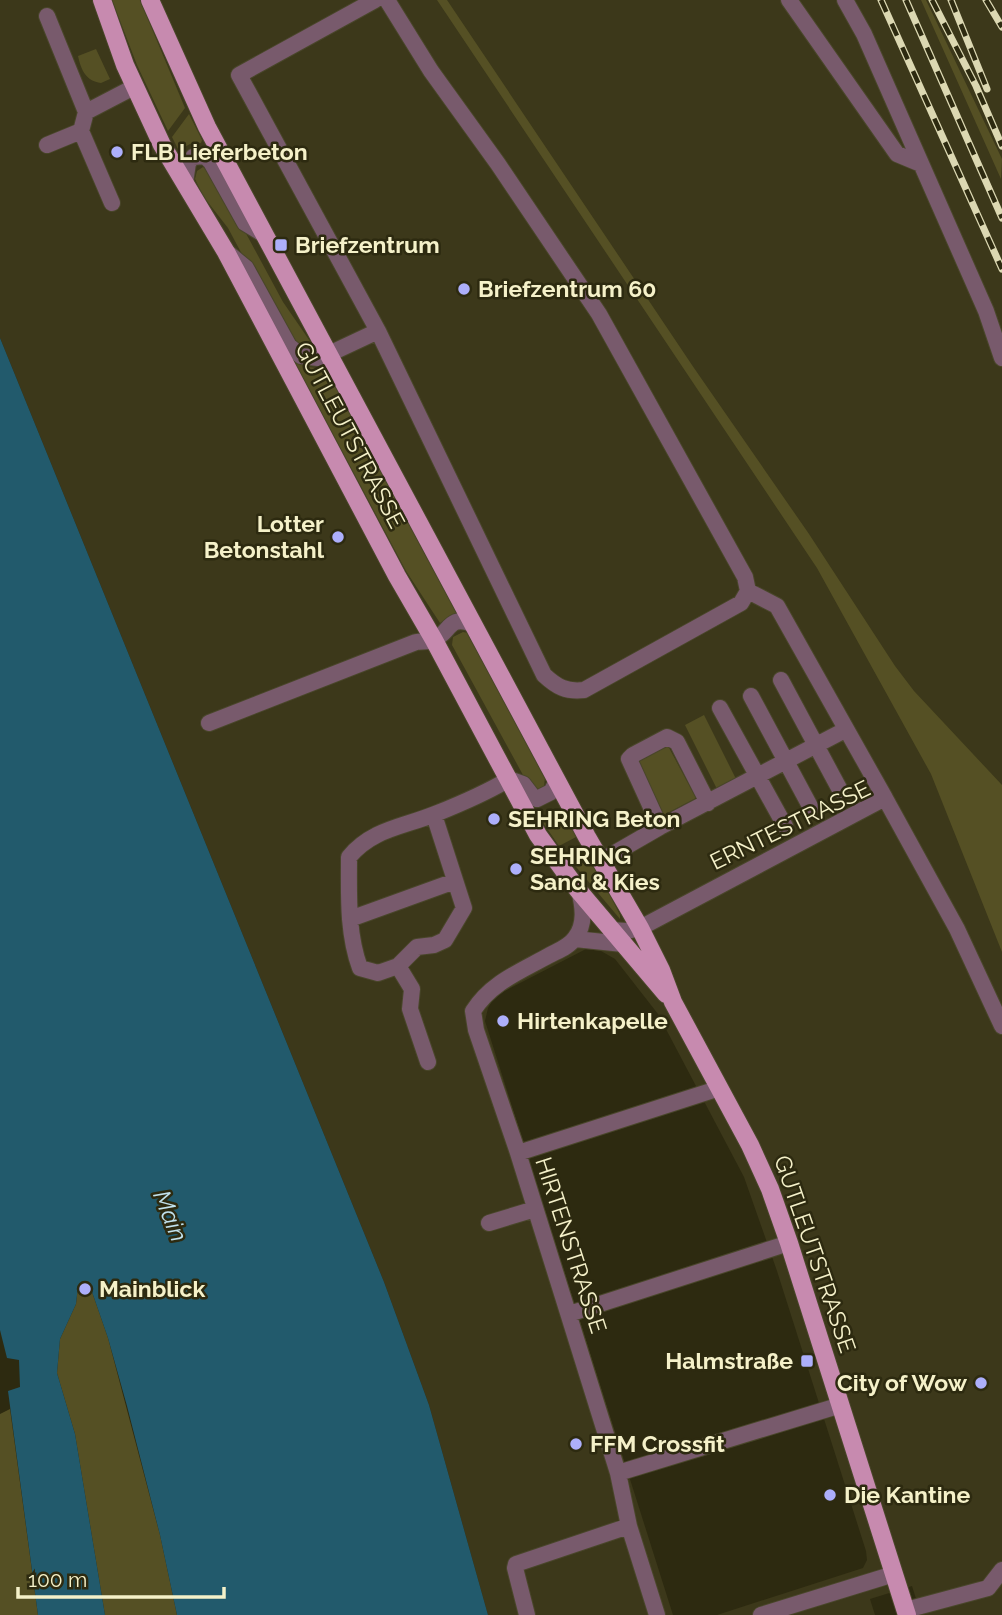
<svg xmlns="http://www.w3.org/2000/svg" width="1002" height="1615" viewBox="0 0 1002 1615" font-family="Raleway,sans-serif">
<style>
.built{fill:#3c381a}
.green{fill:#555024}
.water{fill:#225a6c}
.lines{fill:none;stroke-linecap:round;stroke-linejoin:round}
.minor-casing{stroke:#49462a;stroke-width:18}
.major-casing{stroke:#49462a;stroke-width:20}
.minor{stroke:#785a6c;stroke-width:16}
.major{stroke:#c78aaf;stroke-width:18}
.rail-casing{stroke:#dcd8b2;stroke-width:7}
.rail{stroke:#2d2a10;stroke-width:4.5;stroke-dasharray:13;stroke-linecap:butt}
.poi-dot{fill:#adaffb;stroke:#2d2a10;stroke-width:2.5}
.labels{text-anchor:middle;stroke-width:5;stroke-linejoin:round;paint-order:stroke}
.poi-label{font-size:23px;font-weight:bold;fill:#f5f1c9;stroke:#2d2a10;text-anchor:start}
.street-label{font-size:23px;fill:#f5f1c9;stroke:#2d2a10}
.water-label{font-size:24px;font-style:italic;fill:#c1e2ee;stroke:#2d2a10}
</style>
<rect width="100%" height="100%" fill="#2d2a10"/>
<path class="built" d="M 0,0 L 1002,0 L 1002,1615 L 921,1615 L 912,1586 L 870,1599 L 875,1615 L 717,1615 L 863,1568 L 867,1560 L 866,1551 L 777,1271 L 744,1177 L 658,1014 L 615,959 L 601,951 L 586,949 L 495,996 L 488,1008 L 485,1021 L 673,1615 L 488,1615 L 429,1405 L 384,1282 L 0,338 Z"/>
<path class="green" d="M 112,0 L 140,0 L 185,108 L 168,131 L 137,65 Z
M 437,0 L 447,0 L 694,368 L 809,534 L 895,666 L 914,691 L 1002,785 L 1002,952 L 931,774 L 817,568 Z
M 921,0 L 926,0 L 1002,159 L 1001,179 Z
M 96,49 L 110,79 L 101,83 C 86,81 81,70 78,56 Z
M 189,114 L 202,140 L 201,143 C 192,142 185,145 180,153 L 172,137 Z
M 203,167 L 214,174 L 283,302 L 314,347 L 314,350 L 300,349 L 252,273 L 228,228 L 203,196 L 195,179 L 197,171 Z
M 293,359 L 308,367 L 326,369 L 459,615 L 449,617 L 440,623 L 406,571 Z
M 463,632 L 468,633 L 545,777 L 544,787 C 538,791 534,790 529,786 L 452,645 L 453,637 Z
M 704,715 L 736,779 L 717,789 L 685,725 Z
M 667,744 L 696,798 L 664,815 L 636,760 Z
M 564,809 L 578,836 L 559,846 L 539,817 Z
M 584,844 L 620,915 L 620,919 L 566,855 Z
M 85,1284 L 91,1289 L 108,1338 L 160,1535 L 177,1615 L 105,1615 L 75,1434 L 57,1373 L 60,1339 L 76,1304 L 78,1286 Z
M 10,1409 L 38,1615 L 0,1615 L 0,1414 Z"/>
<path class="water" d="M 0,338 L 384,1282 L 429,1405 L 488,1615 L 177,1615 L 160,1535 L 127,1406 L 108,1338 L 91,1289 L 85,1284 L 78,1286 L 76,1304 L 60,1339 L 57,1373 L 75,1434 L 105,1615 L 38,1615 L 8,1391 L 20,1387 L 19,1360 L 7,1358 L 0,1330 Z"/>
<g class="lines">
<defs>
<path id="minor" d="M 375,0 L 239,75 L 378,331 L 544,675 C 557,687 566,692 584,690 L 741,603 L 748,591 L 745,577 L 599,314 L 498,164 L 431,71 L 387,0
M 789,0 L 897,154 L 921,164
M 845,0 L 864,34 L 986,311 L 1002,358
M 47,16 L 86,112
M 81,131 L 112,203
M 47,145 L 81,131 L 86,112 L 134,87
M 185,183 L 188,163 L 193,157 L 205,156 L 211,162 L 245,223 L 263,234
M 228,253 L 246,268 L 289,346 L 301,356 L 318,358 L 329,354 L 378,331
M 748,591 L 777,606 L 885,798
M 781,680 L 840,790
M 751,696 L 811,808
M 720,708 L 785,826
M 209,723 L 416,642 C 421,641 429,642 433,640 C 450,634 448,614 472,624
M 434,815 L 464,908 L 445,940 L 434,945 L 417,947 L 398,966 L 378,973 L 360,968 C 347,933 349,894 349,857 C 372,829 403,827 435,814 C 460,804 486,793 509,779 L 523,784 L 533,797 L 537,799 L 551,792 L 557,781
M 660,827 L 629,759 L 633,755 L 667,737 L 677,742 L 708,803
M 601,861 L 660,827 L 845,730
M 579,890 C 583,906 586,924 575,938 C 569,947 557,951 548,956 C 519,972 491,983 473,1011 L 476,1030 L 518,1153 L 618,1473 L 629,1526 L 657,1615
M 350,919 L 455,881
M 611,930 L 627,931 L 640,928 L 885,798 L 957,929 L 1002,1026
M 575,939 L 623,944
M 398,966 L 412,989 L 410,1009 L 428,1062
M 518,1153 L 720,1088
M 489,1223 L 535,1209
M 569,1314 L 789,1243
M 618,1473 L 841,1405
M 906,1610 L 988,1588 L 1002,1570
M 527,1615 L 515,1568 L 516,1564 L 629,1526
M 761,1615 L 894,1574"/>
<path id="major" d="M 102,0 L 125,65 L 162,145 L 226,252 L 397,576 L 434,640 L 538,835 L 578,890 L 666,994
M 150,0 L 207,127 L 587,837 L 640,928 L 661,970 L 673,1002 L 750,1145 L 770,1189 L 789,1243 L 907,1615"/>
</defs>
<use href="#minor" class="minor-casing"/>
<use href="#major" class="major-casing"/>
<use href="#minor" class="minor"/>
<use href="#major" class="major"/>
<defs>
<path id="rail" d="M 881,0 L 1002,269
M 906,0 L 1002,218
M 932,0 L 976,86 L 1002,146
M 951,0 L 987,89
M 986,0 L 1002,27"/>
</defs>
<use href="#rail" class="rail-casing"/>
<use href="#rail" class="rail"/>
</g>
<g class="poi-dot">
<circle cx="117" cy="152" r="7"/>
<rect x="274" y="238" width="14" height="14" rx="3.5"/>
<circle cx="464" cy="289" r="7"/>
<circle cx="338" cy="537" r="7"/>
<circle cx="494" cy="819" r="7"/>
<circle cx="516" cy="869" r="7"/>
<circle cx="503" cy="1021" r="7"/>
<circle cx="85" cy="1289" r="7"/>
<rect x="800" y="1354" width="14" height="14" rx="3.5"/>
<circle cx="981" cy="1383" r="7"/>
<circle cx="576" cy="1444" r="7"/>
<circle cx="830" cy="1495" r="7"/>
</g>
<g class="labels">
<g class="poi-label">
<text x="131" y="160">FLB Lieferbeton</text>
<text x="295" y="253">Briefzentrum</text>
<text x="478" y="297">Briefzentrum 60</text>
<text x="324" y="532" text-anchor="end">Lotter<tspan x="324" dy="26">Betonstahl</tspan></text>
<text x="508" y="827">SEHRING Beton</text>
<text x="530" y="864">SEHRING<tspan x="530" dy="26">Sand &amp; Kies</tspan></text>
<text x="517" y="1029">Hirtenkapelle</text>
<text x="99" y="1297">Mainblick</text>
<text x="793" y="1369" text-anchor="end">Halmstraße</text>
<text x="967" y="1391" text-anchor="end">City of Wow</text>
<text x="590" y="1452">FFM Crossfit</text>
<text x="844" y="1503">Die Kantine</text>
</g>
<g class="street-label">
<text transform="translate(350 435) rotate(62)" y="8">GUTLEUTSTRASSE</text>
<text transform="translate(790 825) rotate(-26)" y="8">ERNTESTRASSE</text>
<text transform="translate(571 1245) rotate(72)" y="8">HIRTENSTRASSE</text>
<text transform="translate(815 1254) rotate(71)" y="8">GUTLEUTSTRASSE</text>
</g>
<g class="water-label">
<text transform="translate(170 1216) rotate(68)" y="8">Main</text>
</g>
</g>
<path d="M18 1587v10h206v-10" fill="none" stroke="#f5f1c9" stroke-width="3.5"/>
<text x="28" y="1587" font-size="21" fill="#f5f1c9" stroke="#2d2a10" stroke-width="5" paint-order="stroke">100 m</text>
</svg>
